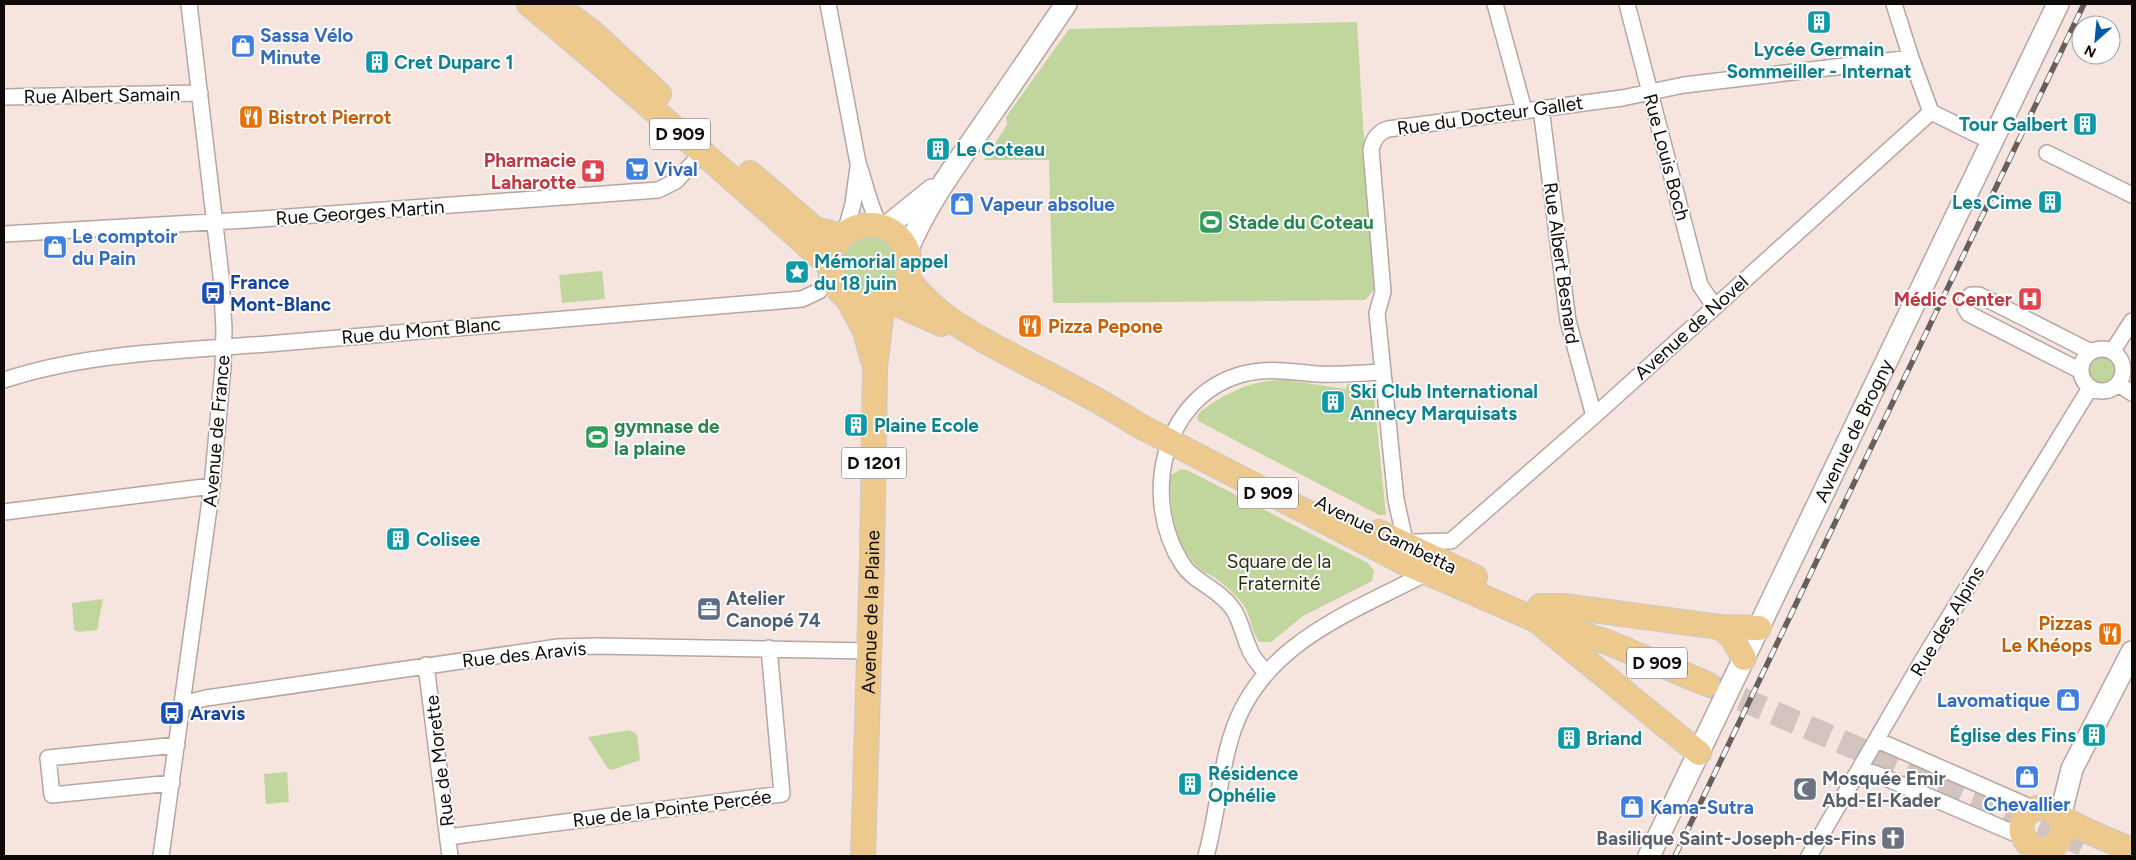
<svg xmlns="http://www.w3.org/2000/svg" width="2136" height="860" viewBox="0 0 2136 860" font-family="Figtree,sans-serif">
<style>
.green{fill:#c1d69c}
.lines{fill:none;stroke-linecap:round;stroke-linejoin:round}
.primary-tunnel{stroke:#d3c3be;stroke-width:24;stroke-dasharray:24 12;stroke-linecap:butt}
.street-casing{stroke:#b7a6a0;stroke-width:18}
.secondary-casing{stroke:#b7a6a0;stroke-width:24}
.primary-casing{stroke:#cac9c9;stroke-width:26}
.street{stroke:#fff;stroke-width:15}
.secondary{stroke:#fff;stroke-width:21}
.primary{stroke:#edc98e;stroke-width:24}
.rail-casing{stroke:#685e5a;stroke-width:5.5}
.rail{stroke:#fff;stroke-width:4;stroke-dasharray:11;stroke-linecap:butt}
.labels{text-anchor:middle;stroke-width:4;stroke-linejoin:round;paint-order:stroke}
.shield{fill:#fff;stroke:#575452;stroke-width:1}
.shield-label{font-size:18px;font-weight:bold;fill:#0f0a08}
.shop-label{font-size:19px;font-weight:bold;fill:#366cbe;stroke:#fff;text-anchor:start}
.culture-label{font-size:19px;font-weight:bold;fill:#0d838f;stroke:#fff;text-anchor:start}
.street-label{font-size:19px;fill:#0f0a08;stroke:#fff}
.food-label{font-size:19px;font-weight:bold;fill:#c56008;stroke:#fff;text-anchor:start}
.health-label{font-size:19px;font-weight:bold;fill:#be3a42;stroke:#fff;text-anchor:end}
.leisure-label{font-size:19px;font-weight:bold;fill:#27864d;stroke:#fff;text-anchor:start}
.transit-label{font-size:19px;font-weight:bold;fill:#164399;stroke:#fff;text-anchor:start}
.park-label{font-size:19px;fill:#252f0f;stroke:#fff}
.service-label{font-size:19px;font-weight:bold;fill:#4e5e75;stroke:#fff;text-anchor:start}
.worship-label{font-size:19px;font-weight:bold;fill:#5b616d;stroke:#fff;text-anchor:start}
</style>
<rect width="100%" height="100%" fill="#f6e4de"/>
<path class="green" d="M 1357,22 L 1363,125 L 1379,284 L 1365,300 L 1053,303 L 1049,160 L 984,160 L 1007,125 L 1006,117 L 1069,29 Z
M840 265a30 30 0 1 1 60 0a30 30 0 1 1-60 0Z
M 602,271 L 605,299 L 562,303 L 559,275 Z
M2089 370a13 13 0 1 1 26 0a13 13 0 1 1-26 0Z
M 1286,380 L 1346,389 L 1347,384 L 1365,384 L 1373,388 L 1386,515 L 1379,515 L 1198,421 L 1197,417 L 1200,412 C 1226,393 1252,379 1286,380 Z
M 1181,469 L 1189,471 L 1368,563 L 1374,571 L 1372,581 L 1303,616 L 1271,642 L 1260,642 C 1252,635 1251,615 1243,604 C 1236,595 1227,587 1218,580 C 1212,575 1204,573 1199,568 C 1175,546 1170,510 1170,479 L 1171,475 Z
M 103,599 L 97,630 L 79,632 L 74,630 L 72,603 Z
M 630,730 L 637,735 L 640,760 L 612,770 L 608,769 L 588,737 Z
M 287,772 L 289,802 L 266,804 L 264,774 Z"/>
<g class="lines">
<path class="primary-tunnel" d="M 1708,685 L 2083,844"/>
<defs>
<path id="street" d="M 828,4 L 858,163 C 866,185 869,206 880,226
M 1495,4 L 1524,110
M 1627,4 L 1700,285 L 1714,306
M 1894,4 L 1911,58 L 1931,112 L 1992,142
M 1911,58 L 1684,85 L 1622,98 L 1388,129 C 1378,132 1373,139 1371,150 L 1383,292 L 1377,313 L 1396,500 L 1406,545 L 1416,542 L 1451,541 L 1594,416 L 1931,112
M 4,97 L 200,93
M 1541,108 L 1568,321 L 1594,416
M 2047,153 L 2132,195
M 845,233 L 853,204 L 858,167
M 4,234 L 246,220 L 658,190 L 676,181 L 702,153
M2081 370a21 21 0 1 1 42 0a21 21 0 1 1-42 0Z
M 2112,352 L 2132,321
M 2081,371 L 1969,314 L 1965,308 L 1966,300 L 1971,295 L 1979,295 L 2091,352
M 4,380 C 92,351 187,351 279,343 C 453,328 627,313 802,299 L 819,291 L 831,275
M 2118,384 L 2132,393
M 4,512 L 212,486
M 426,665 L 450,856
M 1266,673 C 1260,665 1252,658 1249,648 C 1243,635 1241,621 1233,609 C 1218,588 1194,582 1183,565 C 1140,500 1161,396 1243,374 C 1269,367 1292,372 1318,374 C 1339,375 1361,373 1383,372
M 182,704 L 206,698 L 558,647 L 597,646 L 868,651
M 1877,740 L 2035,809
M 1860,771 L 1874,773 L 2023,837
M 172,783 L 52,795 L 48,758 L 177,745
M 448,837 L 782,794 L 769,648
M 161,856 L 212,486 L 223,367 L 224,329 L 221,276 L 189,4
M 1206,856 C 1217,817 1219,776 1231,737 C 1258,647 1343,616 1419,577 L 1430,574
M 1809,856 L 1922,661 L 2090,388"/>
<g id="secondary">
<path d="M 885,228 L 932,190"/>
<path d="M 907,251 C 928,201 954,168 984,124 C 1012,84 1039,44 1066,4"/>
<path d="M 2060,817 L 2072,769 L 2132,652"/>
<path id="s1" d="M 1649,856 L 2058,4"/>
</g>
<g id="primary">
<path d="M 529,4 C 631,89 731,177 830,266"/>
<path d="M 554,4 L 592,32 L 659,94"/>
<path d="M 750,173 L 815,229 L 843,236"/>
<circle cx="870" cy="265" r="40"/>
<path d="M 907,278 C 936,318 981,339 1024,362 C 1063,382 1101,401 1138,425 L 1403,562 L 1536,620 L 1607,642 L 1707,684"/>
<path d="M 847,297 L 865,331 L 873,360"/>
<path d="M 888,300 L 941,324"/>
<path d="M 1379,532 L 1475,577"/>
<path d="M 1540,606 L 1563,606 L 1720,627 L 1759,628"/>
<path d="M 1542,625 L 1699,753"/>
<path d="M 1720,627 L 1732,637 L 1744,658"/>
<path d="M 2060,817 L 2063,833 L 2055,846 L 2040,850 C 2012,843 2018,804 2045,808 C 2053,809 2056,814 2061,817 C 2083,831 2109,840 2132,850"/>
<path id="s2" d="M 863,856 L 872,558 L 875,368 L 883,302"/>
</g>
</defs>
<use href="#street" class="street-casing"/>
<use href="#secondary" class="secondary-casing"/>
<use href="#primary" class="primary-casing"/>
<use href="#street" class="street"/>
<use href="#secondary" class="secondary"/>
<use href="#primary" class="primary"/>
<defs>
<path id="rail" d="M 1675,856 L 2084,4"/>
</defs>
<use href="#rail" class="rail-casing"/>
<use href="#rail" class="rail"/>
</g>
<defs>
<symbol id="building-square" viewBox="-11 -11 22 22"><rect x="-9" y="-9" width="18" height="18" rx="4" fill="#0f9aa8" stroke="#fff"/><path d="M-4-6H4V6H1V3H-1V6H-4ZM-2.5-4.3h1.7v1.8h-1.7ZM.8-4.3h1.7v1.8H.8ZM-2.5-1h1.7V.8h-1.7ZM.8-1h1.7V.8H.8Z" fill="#fff"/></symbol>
<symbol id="shop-square" viewBox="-11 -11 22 22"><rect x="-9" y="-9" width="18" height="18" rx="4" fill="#3f7fe0" stroke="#fff"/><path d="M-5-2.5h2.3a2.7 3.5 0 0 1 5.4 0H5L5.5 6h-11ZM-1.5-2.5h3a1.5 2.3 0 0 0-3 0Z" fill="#fff"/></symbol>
<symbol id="restaurant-square" viewBox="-11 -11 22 22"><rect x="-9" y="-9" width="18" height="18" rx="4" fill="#e8710a" stroke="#fff"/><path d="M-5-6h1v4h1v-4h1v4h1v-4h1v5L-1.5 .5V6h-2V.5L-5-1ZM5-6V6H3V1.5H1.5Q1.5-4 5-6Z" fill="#fff"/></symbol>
<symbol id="supermarket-square" viewBox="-11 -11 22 22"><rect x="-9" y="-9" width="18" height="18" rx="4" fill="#3f7fe0" stroke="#fff"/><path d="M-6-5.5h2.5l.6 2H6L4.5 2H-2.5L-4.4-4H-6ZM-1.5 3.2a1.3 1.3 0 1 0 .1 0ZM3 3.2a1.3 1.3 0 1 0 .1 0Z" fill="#fff"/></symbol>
<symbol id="pharmacy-square" viewBox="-11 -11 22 22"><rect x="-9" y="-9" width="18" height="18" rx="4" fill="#e0444e" stroke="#fff"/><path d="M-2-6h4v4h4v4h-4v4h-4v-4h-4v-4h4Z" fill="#fff"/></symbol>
<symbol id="stadium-square" viewBox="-11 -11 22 22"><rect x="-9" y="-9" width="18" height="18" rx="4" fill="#2e9e5b" stroke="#fff"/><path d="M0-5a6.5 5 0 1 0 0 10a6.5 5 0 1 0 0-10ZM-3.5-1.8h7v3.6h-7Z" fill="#fff"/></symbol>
<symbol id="sight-square" viewBox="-11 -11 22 22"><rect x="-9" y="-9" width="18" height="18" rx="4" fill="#0f9aa8" stroke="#fff"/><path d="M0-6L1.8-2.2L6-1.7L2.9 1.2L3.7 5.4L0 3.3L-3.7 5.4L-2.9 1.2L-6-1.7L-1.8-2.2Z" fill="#fff"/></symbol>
<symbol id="bus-square" viewBox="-11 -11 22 22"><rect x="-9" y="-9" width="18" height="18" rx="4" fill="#1a4fb4" stroke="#fff"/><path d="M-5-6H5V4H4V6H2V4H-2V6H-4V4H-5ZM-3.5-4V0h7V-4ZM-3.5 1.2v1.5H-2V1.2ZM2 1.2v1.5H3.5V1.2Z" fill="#fff"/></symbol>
<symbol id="hospital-square" viewBox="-11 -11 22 22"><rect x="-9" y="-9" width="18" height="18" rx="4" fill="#e0444e" stroke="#fff"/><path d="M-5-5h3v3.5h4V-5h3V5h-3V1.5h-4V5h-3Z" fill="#fff"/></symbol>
<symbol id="office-square" viewBox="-11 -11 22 22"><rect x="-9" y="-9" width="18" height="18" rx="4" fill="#5c6f8a" stroke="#fff"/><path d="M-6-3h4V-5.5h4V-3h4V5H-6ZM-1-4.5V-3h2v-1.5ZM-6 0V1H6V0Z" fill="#fff"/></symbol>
<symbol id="mosque-square" viewBox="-11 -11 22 22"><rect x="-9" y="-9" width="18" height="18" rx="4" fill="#6b7280" stroke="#fff"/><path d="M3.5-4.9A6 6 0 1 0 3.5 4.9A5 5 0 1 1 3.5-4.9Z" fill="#fff"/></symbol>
<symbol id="church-square" viewBox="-11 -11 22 22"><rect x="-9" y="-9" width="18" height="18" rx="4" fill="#6b7280" stroke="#fff"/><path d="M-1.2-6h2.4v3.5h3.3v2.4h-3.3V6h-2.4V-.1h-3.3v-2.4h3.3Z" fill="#fff"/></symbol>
</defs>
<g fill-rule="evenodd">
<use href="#building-square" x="1805" y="8" width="28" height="28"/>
<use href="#shop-square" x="229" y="32" width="28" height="28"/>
<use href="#building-square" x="363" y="48" width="28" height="28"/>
<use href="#restaurant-square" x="237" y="103" width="28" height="28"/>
<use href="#building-square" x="2071" y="110" width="28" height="28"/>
<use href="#building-square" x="924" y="135" width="28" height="28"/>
<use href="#supermarket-square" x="623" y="155" width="28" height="28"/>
<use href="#pharmacy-square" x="579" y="157" width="28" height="28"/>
<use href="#building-square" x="2036" y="188" width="28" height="28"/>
<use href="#shop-square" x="948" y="190" width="28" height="28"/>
<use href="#stadium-square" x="1197" y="208" width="28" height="28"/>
<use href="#shop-square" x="41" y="233" width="28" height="28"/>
<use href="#sight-square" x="783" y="258" width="28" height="28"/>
<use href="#bus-square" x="199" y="279" width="28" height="28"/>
<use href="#hospital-square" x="2016" y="285" width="28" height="28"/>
<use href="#restaurant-square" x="1016" y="312" width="28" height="28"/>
<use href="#building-square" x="1319" y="388" width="28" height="28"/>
<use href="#building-square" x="842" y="411" width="28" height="28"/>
<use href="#stadium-square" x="583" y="423" width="28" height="28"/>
<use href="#building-square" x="384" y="525" width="28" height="28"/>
<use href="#office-square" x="695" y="595" width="28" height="28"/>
<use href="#restaurant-square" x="2096" y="620" width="28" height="28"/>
<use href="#shop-square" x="2054" y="686" width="28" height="28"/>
<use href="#bus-square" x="158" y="699" width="28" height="28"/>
<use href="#building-square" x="2080" y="721" width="28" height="28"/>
<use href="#building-square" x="1555" y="724" width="28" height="28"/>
<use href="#shop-square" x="2013" y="763" width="28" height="28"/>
<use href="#building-square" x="1176" y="770" width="28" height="28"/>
<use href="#mosque-square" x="1791" y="775" width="28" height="28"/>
<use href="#shop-square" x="1618" y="793" width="28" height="28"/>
<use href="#church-square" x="1879" y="824" width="28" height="28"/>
</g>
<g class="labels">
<g class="shield">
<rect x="650" y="118.5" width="60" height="31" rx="4"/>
<rect x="841.5" y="447.5" width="65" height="31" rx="4"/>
<rect x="1238" y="477.5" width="60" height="31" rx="4"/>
<rect x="1627" y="647.5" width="60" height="31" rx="4"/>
</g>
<g class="shield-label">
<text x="680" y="140">D 909</text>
<text x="874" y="469">D 1201</text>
<text x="1268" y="499">D 909</text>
<text x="1657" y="669">D 909</text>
</g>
<g class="shop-label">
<text x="260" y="42">Sassa Vélo<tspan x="260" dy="22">Minute</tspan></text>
<text x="654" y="176">Vival</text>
<text x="980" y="211">Vapeur absolue</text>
<text x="72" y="243">Le comptoir<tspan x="72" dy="22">du Pain</tspan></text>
<text x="2050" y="707" text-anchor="end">Lavomatique</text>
<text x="2027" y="811" text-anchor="middle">Chevallier</text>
<text x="1650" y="814">Kama-Sutra</text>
</g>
<g class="culture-label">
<text x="1819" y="56" text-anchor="middle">Lycée Germain<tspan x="1819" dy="22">Sommeiller - Internat</tspan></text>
<text x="394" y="69">Cret Duparc 1</text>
<text x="2068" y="131" text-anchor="end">Tour Galbert</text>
<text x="956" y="156">Le Coteau</text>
<text x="2032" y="209" text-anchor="end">Les Cime</text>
<text x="814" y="268">Mémorial appel<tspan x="814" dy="22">du 18 juin</tspan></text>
<text x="1350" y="398">Ski Club International<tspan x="1350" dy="22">Annecy Marquisats</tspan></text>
<text x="874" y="432">Plaine Ecole</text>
<text x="416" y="546">Colisee</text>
<text x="2076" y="742" text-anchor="end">Église des Fins</text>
<text x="1586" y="745">Briand</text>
<text x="1208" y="780">Résidence<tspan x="1208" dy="22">Ophélie</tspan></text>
</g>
<g class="street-label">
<text transform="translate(102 95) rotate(-1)" y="7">Rue Albert Samain</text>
<text transform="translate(1490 115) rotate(-8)" y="7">Rue du Docteur Gallet</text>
<text transform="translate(1667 157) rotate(75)" y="7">Rue Louis Boch</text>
<text transform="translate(360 212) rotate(-4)" y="7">Rue Georges Martin</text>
<text transform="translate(1562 263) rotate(82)" y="7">Rue Albert Besnard</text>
<text transform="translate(1691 327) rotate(-42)" y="7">Avenue de Novel</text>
<text transform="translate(421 330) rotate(-5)" y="7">Rue du Mont Blanc</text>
<text dy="7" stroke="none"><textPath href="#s1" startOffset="472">Avenue de Brogny</textPath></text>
<text transform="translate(216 431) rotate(-85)" y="7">Avenue de France</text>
<text transform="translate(1386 534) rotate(26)" y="7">Avenue Gambetta</text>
<text dy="7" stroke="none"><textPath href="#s2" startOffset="244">Avenue de la Plaine</textPath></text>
<text transform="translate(1947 621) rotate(-59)" y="7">Rue des Alpins</text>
<text transform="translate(524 654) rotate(-6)" y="7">Rue des Aravis</text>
<text transform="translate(439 761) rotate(-97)" y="7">Rue de Morette</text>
<text transform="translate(672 808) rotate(-7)" y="7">Rue de la Pointe Percée</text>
</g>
<g class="food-label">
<text x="268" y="124">Bistrot Pierrot</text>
<text x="1048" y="333">Pizza Pepone</text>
<text x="2092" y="630" text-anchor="end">Pizzas<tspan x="2092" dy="22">Le Khéops</tspan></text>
</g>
<g class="health-label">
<text x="576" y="167">Pharmacie<tspan x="576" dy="22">Laharotte</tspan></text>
<text x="2012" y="306">Médic Center</text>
</g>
<g class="leisure-label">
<text x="1228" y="229">Stade du Coteau</text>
<text x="614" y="433">gymnase de<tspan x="614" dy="22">la plaine</tspan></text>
</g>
<g class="transit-label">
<text x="230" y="289">France<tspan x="230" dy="22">Mont-Blanc</tspan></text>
<text x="190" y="720">Aravis</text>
</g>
<g class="park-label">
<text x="1279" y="568">Square de la<tspan x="1279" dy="22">Fraternité</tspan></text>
</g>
<g class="service-label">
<text x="726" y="605">Atelier<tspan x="726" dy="22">Canopé 74</tspan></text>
</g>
<g class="worship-label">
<text x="1822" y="785">Mosquée Emir<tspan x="1822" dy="22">Abd-El-Kader</tspan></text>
<text x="1876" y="845" text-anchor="end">Basilique Saint-Joseph-des-Fins</text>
</g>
</g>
<rect width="2136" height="860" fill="none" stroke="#0f0a08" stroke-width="10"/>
<g transform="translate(2096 40) rotate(207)"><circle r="24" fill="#ffffff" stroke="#9f9d9c"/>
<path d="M0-4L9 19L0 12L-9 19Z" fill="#055aa8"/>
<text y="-8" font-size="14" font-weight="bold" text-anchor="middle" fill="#0f0a08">N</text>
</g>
</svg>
